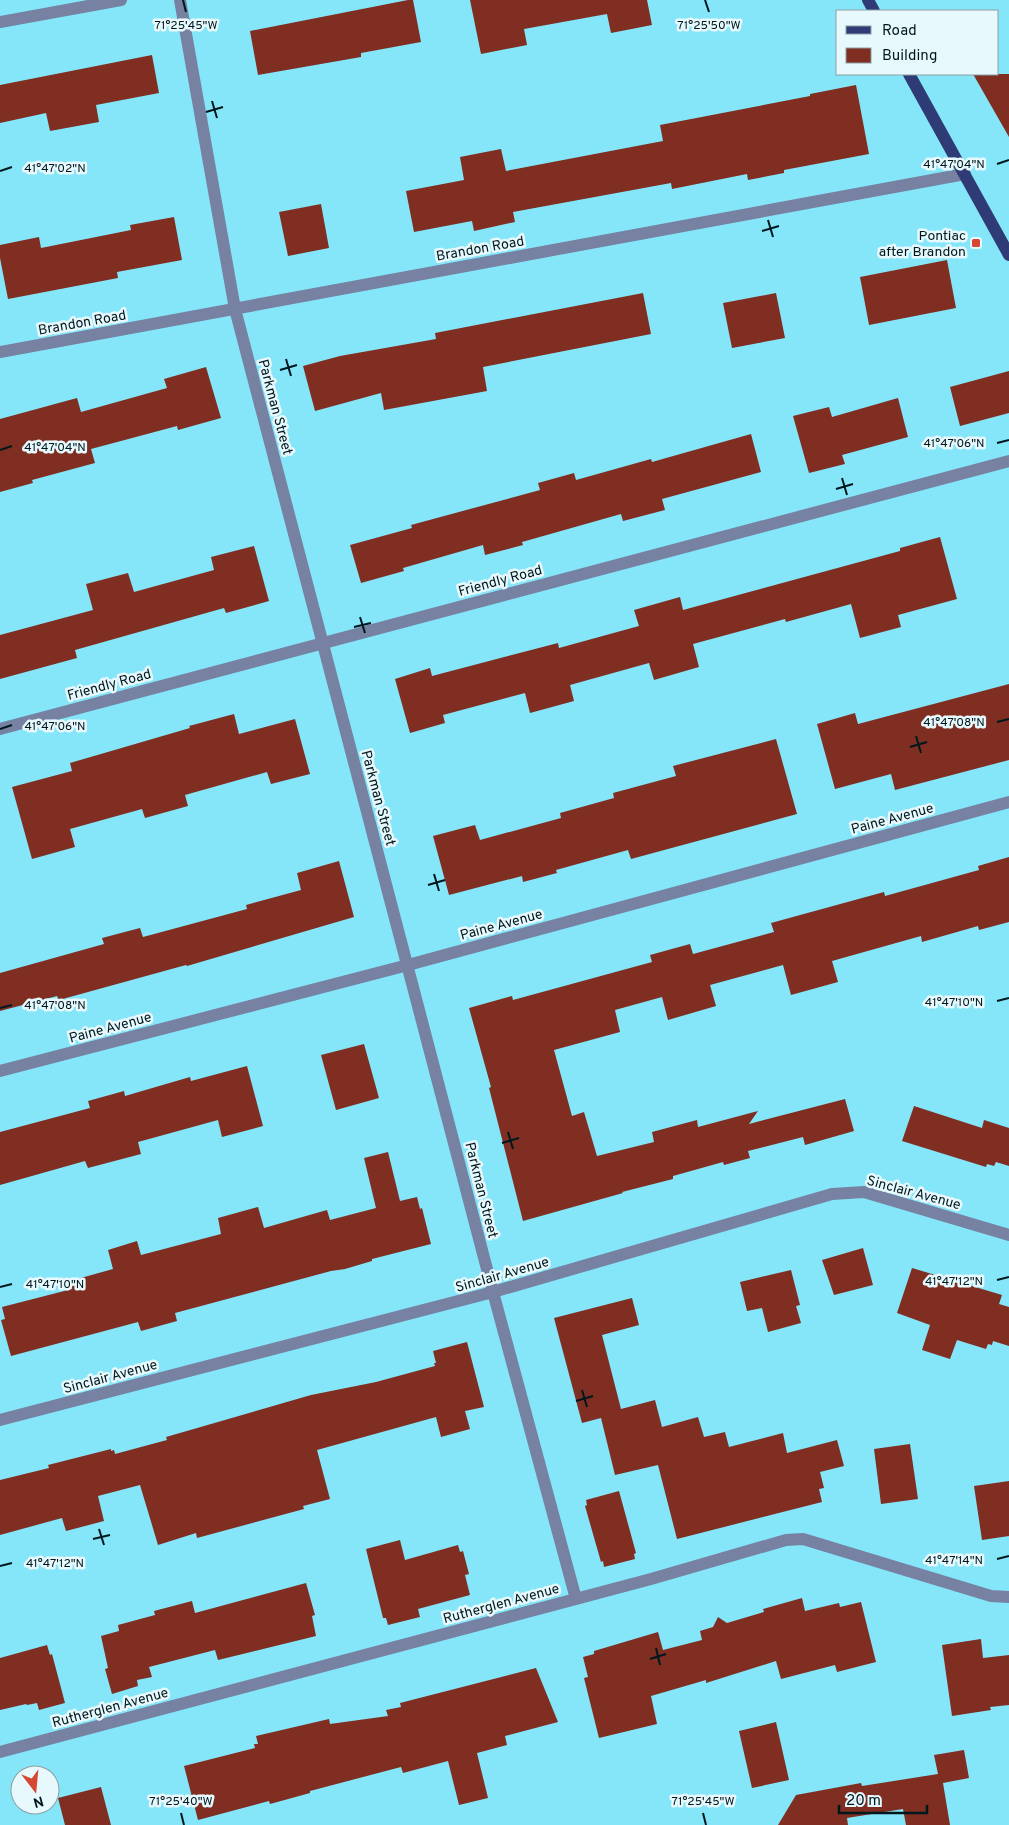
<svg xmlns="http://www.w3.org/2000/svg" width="1009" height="1825" viewBox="0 0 1009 1825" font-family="Overpass,sans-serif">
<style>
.building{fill:#7f2e21}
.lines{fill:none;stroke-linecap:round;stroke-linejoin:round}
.minor{stroke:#7781a2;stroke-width:12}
.major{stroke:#2e3b74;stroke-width:12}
.ticks{fill:none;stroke:#00181d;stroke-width:2}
.poi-dot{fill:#d54933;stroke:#e8f9fd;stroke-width:2}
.labels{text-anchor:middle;stroke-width:5;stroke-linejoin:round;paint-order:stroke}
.poi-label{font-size:14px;fill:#00181d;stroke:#e8f9fd;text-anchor:end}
.street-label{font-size:14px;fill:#00181d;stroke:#e8f9fd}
.ticks-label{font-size:12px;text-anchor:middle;fill:#00181d;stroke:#e8f9fd;stroke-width:5;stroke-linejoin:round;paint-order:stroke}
</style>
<rect width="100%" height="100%" fill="#85e6f9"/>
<path class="building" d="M 408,0 L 413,0 L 421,42 L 361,53 L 361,57 L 258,75 L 250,31 Z
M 470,0 L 647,0 L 652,25 L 611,33 L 607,14 L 524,29 L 527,45 L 481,54 Z
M 152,55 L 159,93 L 96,105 L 99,122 L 50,131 L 46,113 L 0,123 L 0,85 Z
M 973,74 L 1009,74 L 1009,137 Z
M 856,85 L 869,154 L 784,170 L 784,173 L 748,180 L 747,174 L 672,189 L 671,183 L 513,212 L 515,222 L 474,231 L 472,221 L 414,232 L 406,191 L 464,180 L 460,157 L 501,149 L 506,171 L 663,141 L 660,125 L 810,96 L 810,94 Z
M 321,204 L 329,248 L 288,256 L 279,212 Z
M 174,217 L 182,260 L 117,272 L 118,278 L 8,299 L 0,258 L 0,245 L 39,237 L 41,248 L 131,230 L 130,225 Z
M 947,260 L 956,308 L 869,325 L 860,277 Z
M 643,293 L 651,334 L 483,367 L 487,391 L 384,410 L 381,393 L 315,411 L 303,366 L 340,356 L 436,339 L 435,333 Z
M 776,293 L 785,338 L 732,348 L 723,303 Z
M 206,367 L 221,418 L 178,430 L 177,426 L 91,449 L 95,463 L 32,480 L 33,483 L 0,492 L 0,419 L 77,398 L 81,412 L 167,388 L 164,379 Z
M 1009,371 L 1009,413 L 960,426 L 950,387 Z
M 898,398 L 908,437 L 842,455 L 845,464 L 809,473 L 793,416 L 829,407 L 832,417 Z
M 751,434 L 761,472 L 662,499 L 665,510 L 623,521 L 621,514 L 522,542 L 523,545 L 485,555 L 483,545 L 403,568 L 404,571 L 361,583 L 350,545 L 412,528 L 411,525 L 540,490 L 538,483 L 574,473 L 576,480 L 651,459 L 652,462 Z
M 940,537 L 957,599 L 898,615 L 901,627 L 860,638 L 851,604 L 786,622 L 785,619 L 693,644 L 699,667 L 654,680 L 649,663 L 570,685 L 574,701 L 530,713 L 525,693 L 443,715 L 445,723 L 410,733 L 395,679 L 430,668 L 432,676 L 558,643 L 559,648 L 639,626 L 634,610 L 680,597 L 683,610 L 900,551 L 900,548 Z
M 254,546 L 269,601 L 226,613 L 224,608 L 75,650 L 77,658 L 0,679 L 0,635 L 93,610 L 86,584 L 128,573 L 134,592 L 214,570 L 211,557 Z
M 1009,684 L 1009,760 L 895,790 L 891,774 L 835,789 L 817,724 L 855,713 L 858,724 Z
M 234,714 L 239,734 L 295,719 L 310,774 L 271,784 L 267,772 L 185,795 L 188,806 L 145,818 L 142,809 L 70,829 L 75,847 L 32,859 L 12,787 L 72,771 L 70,763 L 190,728 L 189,726 Z
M 776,739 L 797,814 L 631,859 L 628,850 L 556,870 L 557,873 L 523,882 L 522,876 L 449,895 L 433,836 L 475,825 L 480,840 L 561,818 L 560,813 L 614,798 L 613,793 L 676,776 L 673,766 Z
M 1009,857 L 1009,922 L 979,930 L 978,926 L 922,942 L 921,936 L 832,961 L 838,982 L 791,995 L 783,965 L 710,985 L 716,1006 L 668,1020 L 662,997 L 615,1010 L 620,1032 L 554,1050 L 572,1116 L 584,1112 L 597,1156 L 654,1142 L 652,1132 L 697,1120 L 698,1127 L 758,1111 L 749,1124 L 845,1099 L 854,1131 L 805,1145 L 803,1137 L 748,1151 L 750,1158 L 724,1165 L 723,1162 L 673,1176 L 673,1179 L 622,1192 L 623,1193 L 523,1221 L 489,1088 L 491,1087 L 469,1008 L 512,996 L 513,1000 L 652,962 L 650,955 L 690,944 L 693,954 L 774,932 L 771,923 L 884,892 L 885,896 L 979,870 L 978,866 Z
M 339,861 L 354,917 L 187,966 L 186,965 L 59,1000 L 57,996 L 0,1011 L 0,973 L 104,944 L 102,938 L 140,928 L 143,937 L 247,909 L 246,905 L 301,890 L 297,873 Z
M 364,1044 L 379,1098 L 336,1110 L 321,1055 Z
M 247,1066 L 263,1126 L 222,1137 L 218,1120 L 138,1142 L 141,1154 L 88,1168 L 85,1161 L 0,1185 L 0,1132 L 90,1108 L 88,1101 L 124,1091 L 125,1096 L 190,1077 L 191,1081 Z
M 914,1106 L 982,1128 L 984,1120 L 1009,1128 L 1009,1166 L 996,1162 L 994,1166 L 987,1164 L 986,1167 L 902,1141 Z
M 388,1152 L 400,1201 L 417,1197 L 420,1209 L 422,1208 L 431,1244 L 372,1259 L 372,1261 L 345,1269 L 331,1271 L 175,1313 L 177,1321 L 141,1331 L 138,1322 L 11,1356 L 1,1320 L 5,1319 L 2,1307 L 72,1289 L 70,1281 L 113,1269 L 108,1250 L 137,1241 L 141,1255 L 221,1234 L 218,1218 L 258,1207 L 264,1228 L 327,1210 L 330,1220 L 376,1208 L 364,1158 Z
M 863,1248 L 873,1285 L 834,1295 L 822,1260 Z
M 912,1268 L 1002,1295 L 999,1304 L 1009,1307 L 1009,1346 L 993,1341 L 992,1345 L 988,1344 L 986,1349 L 957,1340 L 950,1359 L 922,1350 L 930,1325 L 897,1313 Z
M 791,1270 L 800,1305 L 796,1306 L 801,1323 L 768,1332 L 762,1308 L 747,1311 L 740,1282 Z
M 632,1298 L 639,1325 L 602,1335 L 621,1409 L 655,1400 L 662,1427 L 698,1417 L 704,1437 L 725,1432 L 729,1447 L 783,1433 L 787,1453 L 837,1440 L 844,1466 L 820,1472 L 824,1488 L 819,1489 L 822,1502 L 677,1539 L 658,1465 L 615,1475 L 601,1418 L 582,1423 L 554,1318 Z
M 467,1342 L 484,1407 L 465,1411 L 470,1429 L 441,1437 L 436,1417 L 317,1450 L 330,1499 L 303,1506 L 304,1509 L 197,1538 L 196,1533 L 158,1545 L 140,1485 L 98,1496 L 104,1521 L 66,1531 L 62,1518 L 0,1535 L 0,1480 L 49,1468 L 48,1465 L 111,1449 L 111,1451 L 114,1450 L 115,1454 L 167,1440 L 166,1437 L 311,1395 L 376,1382 L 435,1366 L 434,1363 L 436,1363 L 433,1351 Z
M 910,1444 L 918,1499 L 881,1504 L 874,1449 Z
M 1009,1481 L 1009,1536 L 982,1540 L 974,1486 Z
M 619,1491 L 636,1553 L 634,1554 L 635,1559 L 604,1567 L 603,1561 L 601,1562 L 585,1506 L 587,1505 L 586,1500 Z
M 400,1540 L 405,1560 L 458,1545 L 460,1552 L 463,1551 L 469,1574 L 465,1575 L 470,1595 L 418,1609 L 420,1617 L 388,1625 L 386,1618 L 383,1618 L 366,1549 Z
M 306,1583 L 315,1615 L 312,1616 L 316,1636 L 218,1660 L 215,1650 L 149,1667 L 152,1677 L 137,1680 L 138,1686 L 112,1694 L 105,1669 L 108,1668 L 101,1636 L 119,1631 L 118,1625 L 155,1615 L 154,1611 L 192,1601 L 195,1613 Z
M 802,1598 L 805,1611 L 839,1603 L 840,1607 L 861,1602 L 876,1662 L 837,1672 L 835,1665 L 781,1679 L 776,1661 L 706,1683 L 706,1680 L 651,1696 L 657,1724 L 599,1738 L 584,1678 L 588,1677 L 583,1657 L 594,1654 L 594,1651 L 658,1632 L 663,1650 L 702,1640 L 700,1631 L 713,1627 L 718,1617 L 727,1623 L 764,1612 L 763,1609 Z
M 981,1639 L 983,1658 L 1009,1655 L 1009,1705 L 990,1707 L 991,1710 L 952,1716 L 942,1645 Z
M 47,1645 L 50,1655 L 52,1654 L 65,1703 L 39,1710 L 37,1703 L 27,1705 L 26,1704 L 0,1710 L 0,1658 Z
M 536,1668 L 558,1722 L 505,1736 L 507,1745 L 477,1753 L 488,1798 L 459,1805 L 448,1761 L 403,1773 L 401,1767 L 310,1791 L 310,1793 L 270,1804 L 269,1801 L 198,1820 L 184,1766 L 255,1748 L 254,1744 L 258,1744 L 256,1736 L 329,1719 L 330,1724 L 388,1716 L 386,1710 L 401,1707 L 400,1703 Z
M 776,1722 L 789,1780 L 752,1788 L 739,1731 Z
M 964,1750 L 969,1778 L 943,1783 L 950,1825 L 906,1825 L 903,1809 L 847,1818 L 848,1825 L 778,1825 L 796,1795 L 861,1783 L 862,1786 L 938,1774 L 934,1755 Z
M 101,1787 L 111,1825 L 65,1825 L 58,1798 Z"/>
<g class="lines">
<path class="minor" d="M 180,0 L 235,309 L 493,1292 L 576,1599
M 0,22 L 121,0
M 0,352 L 965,174
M 0,729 L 1009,461
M 0,1071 L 408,965 L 1009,802
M 0,1420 L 493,1292 L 832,1194 L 864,1192 L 1009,1235
M 0,1752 L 651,1579 L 786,1540 L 803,1539 L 991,1596 L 1009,1597"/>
<path class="major" d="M 868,0 L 874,11
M 909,74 L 1009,255"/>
</g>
<path class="ticks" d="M 183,0 L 186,12M 705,0 L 709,12M 212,101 L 217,118M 206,112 L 223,107M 997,164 L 1009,160M 0,171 L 12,167M 768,220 L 773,237M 762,231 L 779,226M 286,359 L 291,376M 280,370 L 297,365M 997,443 L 1009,440M 0,450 L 12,446M 842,478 L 847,495M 836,489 L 853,484M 360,617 L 365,633M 354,627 L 371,623M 997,722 L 1009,719M 0,729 L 12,725M 916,736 L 921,753M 910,747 L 927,742M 434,874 L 439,891M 428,885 L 445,880M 997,1001 L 1009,998M 0,1008 L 12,1005M 508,1132 L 513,1149M 502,1143 L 519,1138M 997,1280 L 1009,1277M 0,1287 L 12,1284M 582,1390 L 587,1407M 576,1401 L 593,1396M 99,1529 L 104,1545M 93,1539 L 110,1535M 997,1559 L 1009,1556M 0,1566 L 12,1563M 656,1648 L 660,1665M 650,1659 L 666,1654M 181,1813 L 184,1825M 703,1813 L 706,1825"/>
<rect class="poi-dot" x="971" y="238" width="10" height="10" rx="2.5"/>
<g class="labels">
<g class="poi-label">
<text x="966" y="240">Pontiac<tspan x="966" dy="16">after Brandon</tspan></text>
</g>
<g class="street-label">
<text transform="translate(480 248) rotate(-10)" y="5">Brandon Road</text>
<text transform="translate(82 322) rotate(-10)" y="5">Brandon Road</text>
<text transform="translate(276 407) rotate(75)" y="5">Parkman Street</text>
<text transform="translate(500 580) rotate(-15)" y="5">Friendly Road</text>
<text transform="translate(109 684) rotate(-15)" y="5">Friendly Road</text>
<text transform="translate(379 798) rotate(75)" y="5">Parkman Street</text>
<text transform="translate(892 818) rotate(-15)" y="5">Paine Avenue</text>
<text transform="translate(501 924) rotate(-15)" y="5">Paine Avenue</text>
<text transform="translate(110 1027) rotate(-15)" y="5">Paine Avenue</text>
<text transform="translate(482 1190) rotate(76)" y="5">Parkman Street</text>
<text transform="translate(914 1192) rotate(15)" y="5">Sinclair Avenue</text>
<text transform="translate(502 1274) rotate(-16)" y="5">Sinclair Avenue</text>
<text transform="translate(110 1376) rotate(-15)" y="5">Sinclair Avenue</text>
<text transform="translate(501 1603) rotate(-15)" y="5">Rutherglen Avenue</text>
<text transform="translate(110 1707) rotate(-15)" y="5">Rutherglen Avenue</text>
</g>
</g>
<g class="ticks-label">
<text x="186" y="29">71°25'45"W</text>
<text x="709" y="29">71°25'50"W</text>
<text x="954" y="168">41°47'04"N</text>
<text x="55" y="172">41°47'02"N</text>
<text x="954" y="447">41°47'06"N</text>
<text x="55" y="451">41°47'04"N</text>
<text x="954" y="726">41°47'08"N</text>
<text x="55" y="730">41°47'06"N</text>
<text x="954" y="1006">41°47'10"N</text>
<text x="55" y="1009">41°47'08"N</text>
<text x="954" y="1285">41°47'12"N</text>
<text x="55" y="1288">41°47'10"N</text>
<text x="954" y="1564">41°47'14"N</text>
<text x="55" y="1567">41°47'12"N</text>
<text x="181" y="1805">71°25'40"W</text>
<text x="703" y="1805">71°25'45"W</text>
</g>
<rect x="836" y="10" width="162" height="65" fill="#e8f9fd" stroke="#8b9fa3"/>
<rect x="846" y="26" width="25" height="8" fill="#2e3b74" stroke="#8b9fa3"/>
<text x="882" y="35" font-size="15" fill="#00181d">Road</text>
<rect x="846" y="48" width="25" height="15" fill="#7f2e21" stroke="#8b9fa3"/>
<text x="882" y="60" font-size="15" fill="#00181d">Building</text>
<g transform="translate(35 1790) rotate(164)"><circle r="24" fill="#e8f9fd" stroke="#8b9fa3"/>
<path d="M0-4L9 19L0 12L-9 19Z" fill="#d54933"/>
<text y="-8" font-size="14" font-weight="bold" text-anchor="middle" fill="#00181d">N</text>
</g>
<path d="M839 1805v8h88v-8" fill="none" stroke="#00181d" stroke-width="2.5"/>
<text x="846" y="1805" font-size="15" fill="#00181d" stroke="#e8f9fd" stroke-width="4" paint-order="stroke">20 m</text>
</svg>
